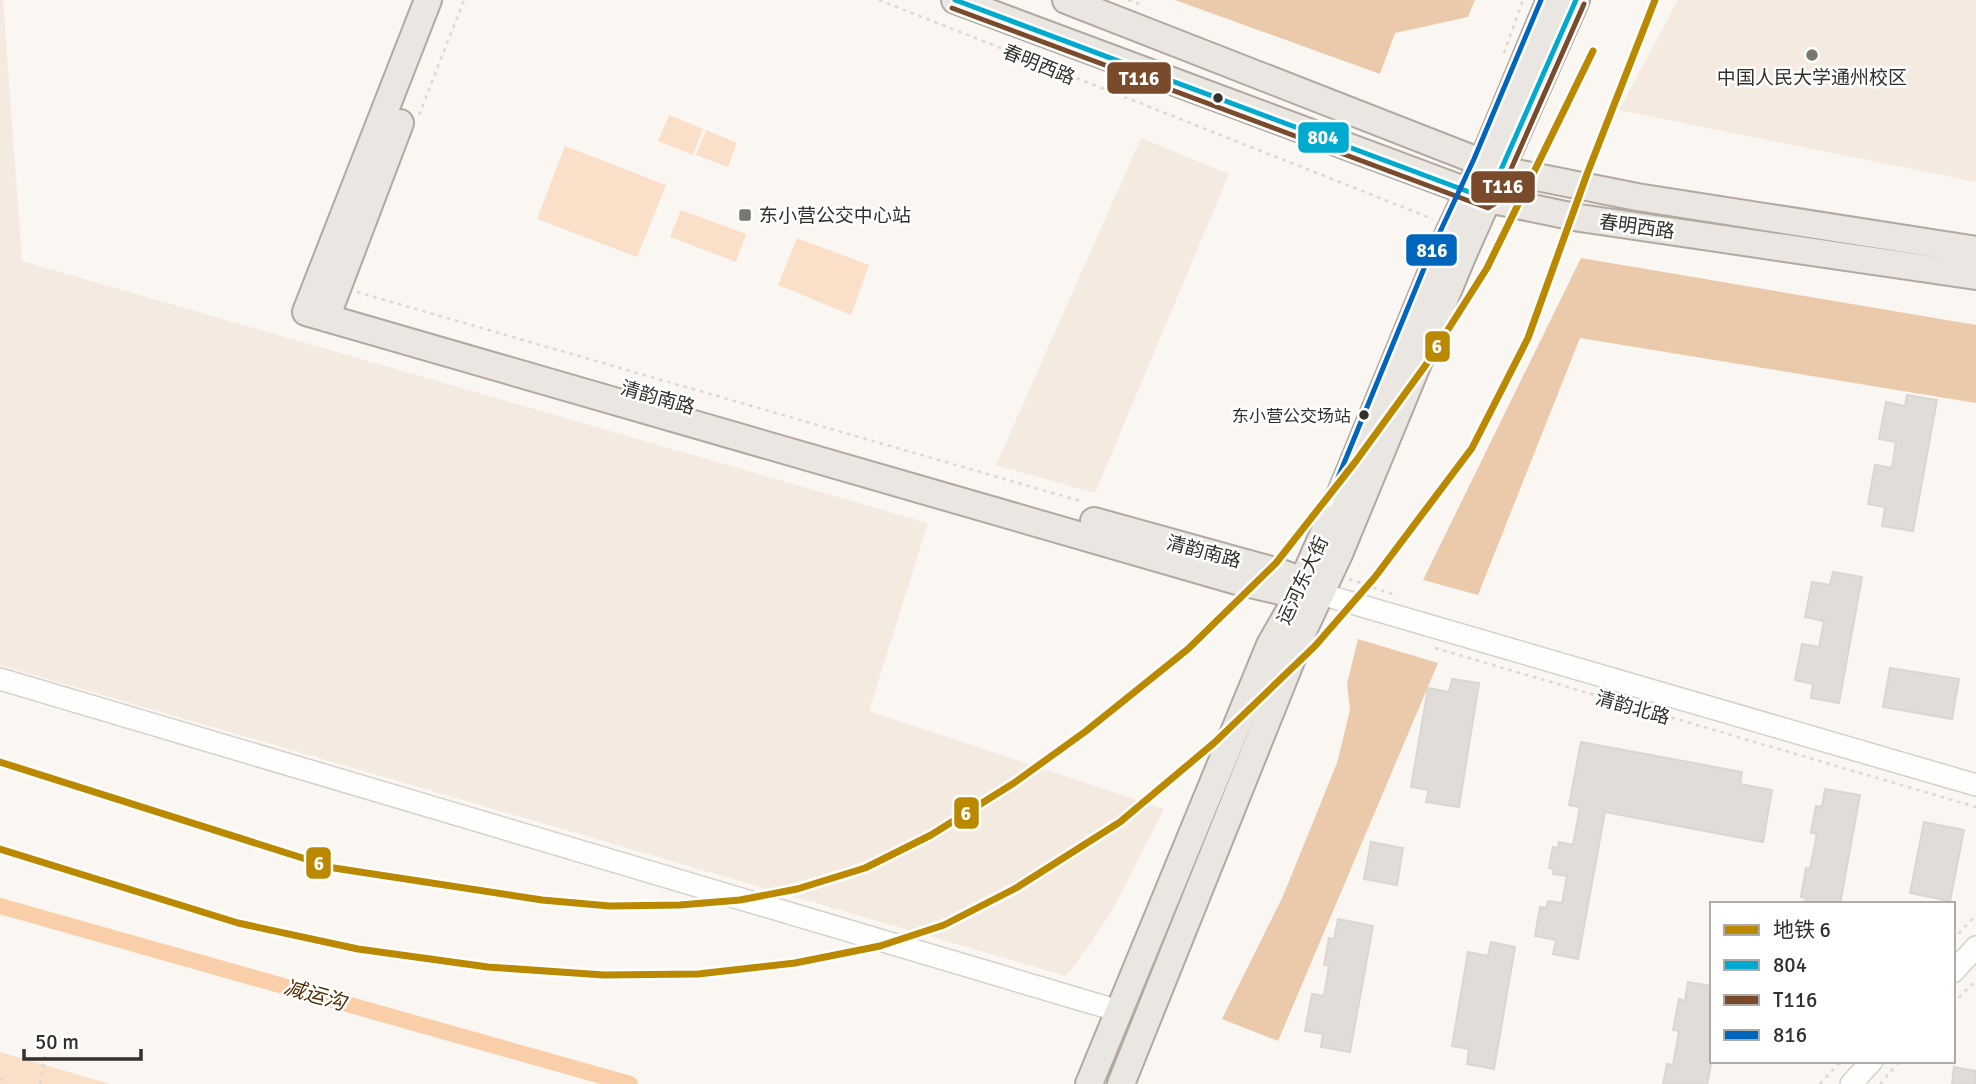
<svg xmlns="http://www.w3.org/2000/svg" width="1976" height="1084" viewBox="0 0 1976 1084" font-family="Signika,'Noto Sans SC',sans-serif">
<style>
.built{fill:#f4eae0}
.green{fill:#fbe0c9}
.forest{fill:#ebcaac}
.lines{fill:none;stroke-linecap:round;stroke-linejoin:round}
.canal{stroke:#f9cfa9;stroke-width:16}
.building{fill:#e0dcd8;stroke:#dad7d3;stroke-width:2}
.minor-casing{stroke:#d5d1ce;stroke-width:24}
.major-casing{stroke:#b2a9a0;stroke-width:30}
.path{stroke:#dbd9d8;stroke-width:2.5;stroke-dasharray:3.5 5;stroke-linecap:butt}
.minor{stroke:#fefefd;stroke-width:21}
.major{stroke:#eae6e1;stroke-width:26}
.bus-1-casing{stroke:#fff;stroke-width:10}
.bus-2-casing{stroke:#fff;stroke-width:10}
.bus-3-casing{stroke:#fff;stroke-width:10}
.bus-1{stroke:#00a9ce;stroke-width:5}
.bus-2{stroke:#7a4b2a;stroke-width:5}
.bus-3{stroke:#0065bd;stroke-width:5}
.metro-1-casing{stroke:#fff;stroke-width:12}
.metro-1{stroke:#bb8900;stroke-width:7}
.poi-dot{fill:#797571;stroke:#fff;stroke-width:2.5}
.bus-dot{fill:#34302c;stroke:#fff;stroke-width:2.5}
.labels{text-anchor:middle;stroke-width:5;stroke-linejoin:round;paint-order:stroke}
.bus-label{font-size:17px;fill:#34302c;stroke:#fff;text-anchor:end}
.street-label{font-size:19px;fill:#34302c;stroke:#fff}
.poi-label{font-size:19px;fill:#34302c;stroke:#fff}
.water-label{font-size:21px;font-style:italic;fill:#542f05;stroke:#fff}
.line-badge{stroke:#fff;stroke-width:2.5}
.badge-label{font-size:19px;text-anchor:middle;font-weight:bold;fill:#fff}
</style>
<rect width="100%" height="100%" fill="#faf6f2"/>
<path class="built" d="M 0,0 L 3,0 L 22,261 L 928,523 L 869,711 L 1164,809 L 1114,907 L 1091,943 L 1066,976 L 0,665 Z
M 1678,0 L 1976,0 L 1976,182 L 1619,110 Z
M 1141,138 L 1229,174 L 1095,493 L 996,465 Z"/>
<path class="green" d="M 669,115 L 703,129 L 693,155 L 658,141 Z
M 706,130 L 737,143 L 728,167 L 696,155 Z
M 565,146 L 666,185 L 637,257 L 537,219 Z
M 681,210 L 746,234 L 736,262 L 670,237 Z
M 797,238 L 869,265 L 851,315 L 778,285 Z
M 0,1052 L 110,1084 L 0,1084 Z"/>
<path class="forest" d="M 1175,0 L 1475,0 L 1468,17 L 1395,33 L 1380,74 Z
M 1581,258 L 1976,325 L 1976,403 L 1580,338 L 1478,595 L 1423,580 Z
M 1358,639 L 1438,663 L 1278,1041 L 1222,1019 L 1283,896 L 1337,763 L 1350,710 L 1347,684 Z"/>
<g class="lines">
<path class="canal" d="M 0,906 L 630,1084"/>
</g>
<path class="building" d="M 1907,395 L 1937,400 L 1913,531 L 1882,526 L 1885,507 L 1868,504 L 1875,465 L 1892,468 L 1896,442 L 1879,439 L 1886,402 L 1905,406 Z
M 1833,572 L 1862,577 L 1839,703 L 1811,698 L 1813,684 L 1795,680 L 1802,644 L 1819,647 L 1824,621 L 1805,617 L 1812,582 L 1830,585 Z
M 1890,668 L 1959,679 L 1952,719 L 1883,707 Z
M 1452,679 L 1479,683 L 1459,807 L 1426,802 L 1429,790 L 1411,787 L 1428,688 L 1449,692 Z
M 1581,742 L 1742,772 L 1740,784 L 1772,790 L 1763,842 L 1605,812 L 1578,959 L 1553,954 L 1556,940 L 1535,936 L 1540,907 L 1546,908 L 1548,901 L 1562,903 L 1567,876 L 1553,874 L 1554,869 L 1549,868 L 1553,847 L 1558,848 L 1559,842 L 1573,845 L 1580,807 L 1569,805 Z
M 1825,789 L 1860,795 L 1840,904 L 1804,904 L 1806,898 L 1801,897 L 1806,868 L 1810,869 L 1817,834 L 1811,833 L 1816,806 L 1822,807 Z
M 1924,822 L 1964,830 L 1950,901 L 1910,893 Z
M 1371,842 L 1403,848 L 1397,885 L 1364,879 Z
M 1338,919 L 1373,926 L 1350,1052 L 1321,1047 L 1323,1034 L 1305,1031 L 1312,994 L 1324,996 L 1329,966 L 1324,965 L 1329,938 L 1334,939 Z
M 1491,942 L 1515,947 L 1494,1069 L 1467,1064 L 1469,1049 L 1452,1046 L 1468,952 L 1488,956 Z
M 1688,982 L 1712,986 L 1712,1059 L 1707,1084 L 1663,1084 L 1667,1064 L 1673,1065 L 1679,1031 L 1673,1030 L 1679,999 L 1685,1001 Z
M 1954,1067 L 1976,1071 L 1976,1084 L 1952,1084 Z"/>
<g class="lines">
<defs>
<path id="minor" d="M 1321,594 L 1976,785
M 0,679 L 1119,1011
M 1953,972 L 1976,947
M 1851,1084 L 1872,1061"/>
<path id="major" d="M 428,0 L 306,312 L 1237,581 L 1297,595 L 1321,594
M 955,0 L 1488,199 L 1580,218 L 1976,276
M 1066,0 L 1501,170 L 1637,197 L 1976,250
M 326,318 L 400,123
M 1094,521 L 1278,572 L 1306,582
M 1089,1084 L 1270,645 L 1290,610 L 1336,505 L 1440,252 L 1482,163 L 1550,0
M 1121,1084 L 1303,631 L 1339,554 L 1461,259 L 1576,0"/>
</defs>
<use href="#minor" class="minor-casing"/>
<use href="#major" class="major-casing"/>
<path class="path" d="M 879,0 L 1433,219
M 1128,0 L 1142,5
M 1504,53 L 1523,0
M 419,115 L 464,0
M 357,292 L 1084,502
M 1349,579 L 1395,595
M 1435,648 L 1976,807
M 1953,940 L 1976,915
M 1953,1004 L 1976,980
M 0,1078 L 6,1084
M 40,1084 L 45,1056
M 1820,1084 L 1841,1061
M 1880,1084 L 1900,1061"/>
<use href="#minor" class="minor"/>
<use href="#major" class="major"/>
<defs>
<path id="bus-1" d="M 955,0 L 1488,199 L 1576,0"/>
<path id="bus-2" d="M 952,8 L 1488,208 L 1496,203 L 1584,4"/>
<path id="bus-3" d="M 1328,502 L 1432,249 L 1474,159 L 1541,0"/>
</defs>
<use href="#bus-1" class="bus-1-casing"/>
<use href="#bus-2" class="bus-2-casing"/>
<use href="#bus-3" class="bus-3-casing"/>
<use href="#bus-1" class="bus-1"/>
<use href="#bus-2" class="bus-2"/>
<use href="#bus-3" class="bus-3"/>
<defs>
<path id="metro-1" d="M 0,762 L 334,868 L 542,900 L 610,906 L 680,905 L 740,900 L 797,889 L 865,868 L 931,835 L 1014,783 L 1086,731 L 1188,649 L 1276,563 L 1356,461 L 1425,366 L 1487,268 L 1593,51
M 0,849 L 238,923 L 358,949 L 488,967 L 604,975 L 698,974 L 795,963 L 880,946 L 944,925 L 1016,888 L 1120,822 L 1214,743 L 1315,646 L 1375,577 L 1472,448 L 1528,338 L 1587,174 L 1655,0"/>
</defs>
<use href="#metro-1" class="metro-1-casing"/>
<use href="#metro-1" class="metro-1"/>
</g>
<g class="poi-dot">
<circle cx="1812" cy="55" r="7"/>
<rect x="738" y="208" width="14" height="14" rx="3.5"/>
</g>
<g class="bus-dot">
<circle cx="1218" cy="98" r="6"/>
<circle cx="1364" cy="415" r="6"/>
</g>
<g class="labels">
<g class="bus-label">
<text x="1351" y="422">东小营公交场站</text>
</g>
<g class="street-label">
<text transform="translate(1039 64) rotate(22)" y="7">春明西路</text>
<text transform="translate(1637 226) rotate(8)" y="7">春明西路</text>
<text transform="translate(658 397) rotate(16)" y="7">清韵南路</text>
<text transform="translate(1204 551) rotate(15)" y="7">清韵南路</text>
<text transform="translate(1302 580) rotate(-65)" y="7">运河东大街</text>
<text transform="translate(1633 707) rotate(16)" y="7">清韵北路</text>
</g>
<g class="poi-label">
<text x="1812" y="84">中国人民大学通州校区</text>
<text x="759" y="222" text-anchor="start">东小营公交中心站</text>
</g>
<g class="water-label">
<text transform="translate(315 995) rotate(16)" y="7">减运沟</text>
</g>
</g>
<g class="line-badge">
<rect x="1106" y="61" width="66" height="34" rx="7" fill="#7a4b2a"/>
<rect x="1297" y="121" width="53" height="33" rx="7" fill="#00a9ce"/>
<rect x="1470" y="170" width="66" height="34" rx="7" fill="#7a4b2a"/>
<rect x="1405" y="233" width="53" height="34" rx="7" fill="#0065bd"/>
<rect x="1424" y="330" width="27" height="33" rx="7" fill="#bb8900"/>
<rect x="953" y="796" width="27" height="34" rx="7" fill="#bb8900"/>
<rect x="305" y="846" width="27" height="34" rx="7" fill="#bb8900"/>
</g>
<g class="badge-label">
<text x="1139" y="85">T116</text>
<text x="1323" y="144">804</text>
<text x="1503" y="193">T116</text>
<text x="1432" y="257">816</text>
<text x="1437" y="353">6</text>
<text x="966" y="820">6</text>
<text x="319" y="870">6</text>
</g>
<rect x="1710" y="902" width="245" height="161" fill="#ffffff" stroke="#aeacab" stroke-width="2"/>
<rect x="1724" y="925" width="35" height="10" fill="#bb8900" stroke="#aeacab" stroke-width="2"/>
<text x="1773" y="937" font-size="21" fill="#34302c">地铁 6</text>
<rect x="1724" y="960" width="35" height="10" fill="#00a9ce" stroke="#aeacab" stroke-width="2"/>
<text x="1773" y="972" font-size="21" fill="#34302c">804</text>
<rect x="1724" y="995" width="35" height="10" fill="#7a4b2a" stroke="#aeacab" stroke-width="2"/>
<text x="1773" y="1007" font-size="21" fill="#34302c">T116</text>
<rect x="1724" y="1030" width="35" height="10" fill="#0065bd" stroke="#aeacab" stroke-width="2"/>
<text x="1773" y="1042" font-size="21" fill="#34302c">816</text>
<path d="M24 1049v10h117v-10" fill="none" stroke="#34302c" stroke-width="3.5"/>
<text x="35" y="1049" font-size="21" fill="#34302c" stroke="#ffffff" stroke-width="5" paint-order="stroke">50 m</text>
</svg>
